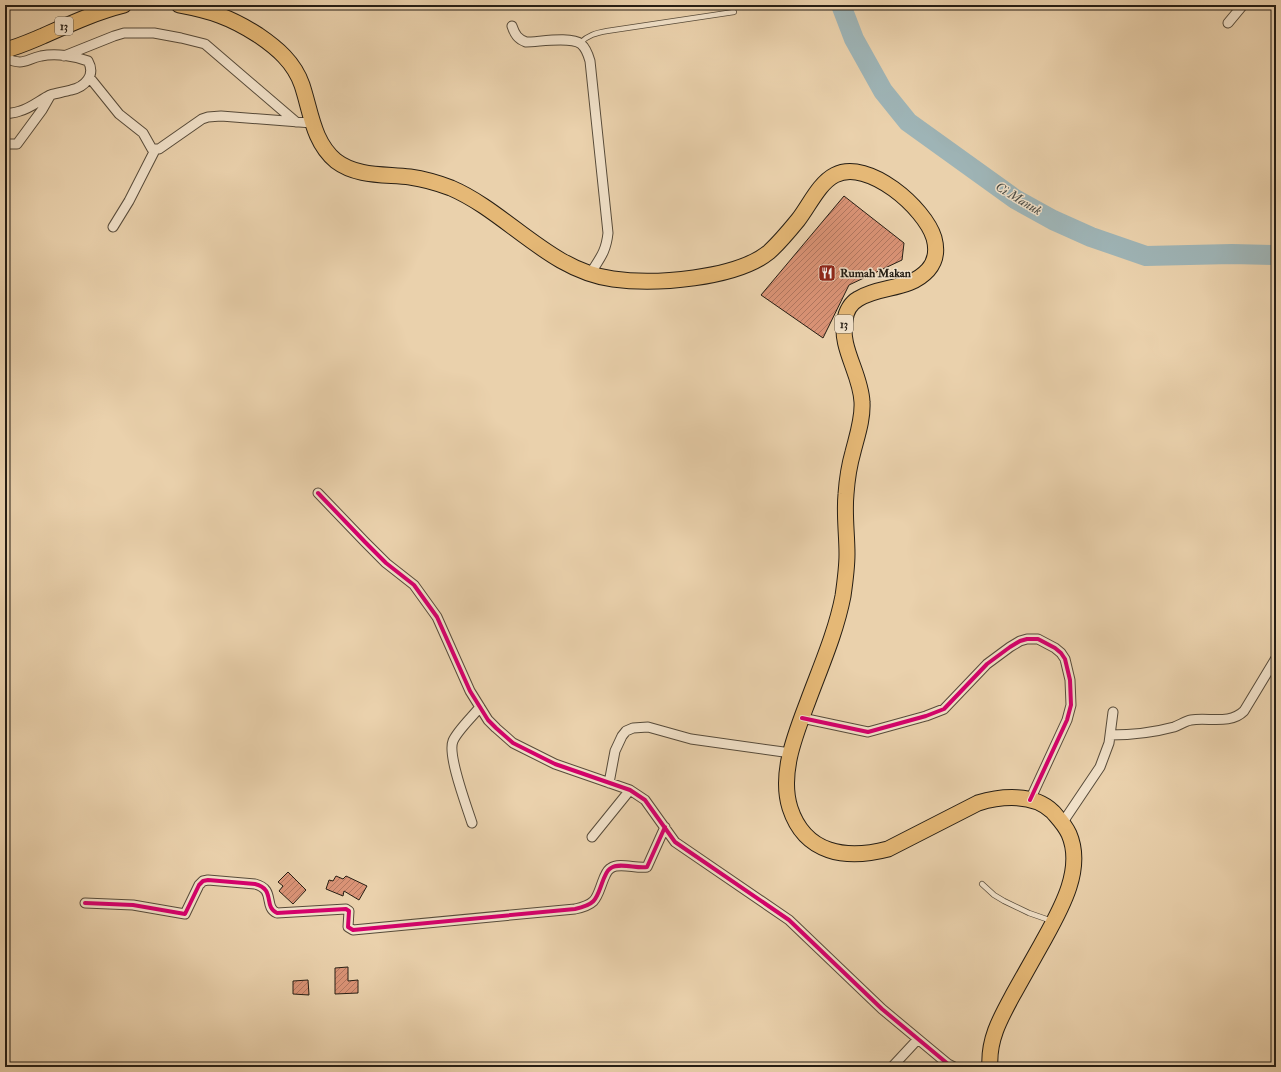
<svg xmlns="http://www.w3.org/2000/svg" width="1281" height="1072" viewBox="0 0 1281 1072" font-family="'IM FELL Double Pica',serif">
<style>
.lines{fill:none;stroke-linecap:round;stroke-linejoin:round}
.river{stroke:#9eb4b6;stroke-width:20}
.building{fill:url(#building-hatch);stroke:#261e14}
.service-casing{stroke:#574b3a;stroke-width:6}
.minor-casing{stroke:#574b3a;stroke-width:11}
.trunk-casing{stroke:#261e14;stroke-width:17}
.service{stroke:#f1e1c9;stroke-width:4.5}
.minor{stroke:#f1e1c9;stroke-width:9}
.trunk{stroke:#e5b876;stroke-width:15}
.cycleway-casing{stroke:#f1e1c9;stroke-width:6}
.cycleway{stroke:#d6006c;stroke-width:4}
.labels{text-anchor:middle;stroke-width:3;stroke-linejoin:round;paint-order:stroke}
.shield{fill:#f1e1c9;stroke:#63584a;stroke-width:1}
.shield-label{font-size:11px;font-weight:bold;fill:#261e14}
.poi-label{font-size:12px;font-weight:bold;fill:#261e14;stroke:#f1e1c9;text-anchor:start}
.water-label{font-size:13px;font-style:italic;fill:#4a4b45;stroke:#f1e1c9}
</style>
<defs>
<pattern id="building-hatch" width="6" height="6" patternUnits="userSpaceOnUse"><rect width="6" height="6" fill="#da9376"/><path d="M-1 1l2-2M0 6l6-6M5 7l2-2" fill="none" stroke="#b17760"/></pattern>
</defs>
<rect width="100%" height="100%" fill="#ead1ac"/>
<filter id="stains"><feTurbulence type="fractalNoise" baseFrequency=".005" numOctaves="4"/><feColorMatrix values="0 0 0 0 .2 0 0 0 0 .09 0 0 0 0 .02 0 0 0 .5 -.17"/></filter>
<radialGradient id="worn" r=".72"><stop offset=".6" stop-color="#630" stop-opacity="0"/><stop offset="1" stop-color="#630" stop-opacity=".3"/></radialGradient>
<g class="lines">
<path class="river" d="M 841,5 L 854,39 L 883,91 L 908,122 L 1015,199 L 1053,220 L 1091,237 L 1146,256 L 1232,254 L 1276,255"/>
</g>
<path class="building" d="M 844,196 L 904,243 L 902,260 L 849,285 L 823,338 L 761,295 Z
M 288,872 L 306,890 L 293,904 L 279,891 L 283,886 L 278,882 Z
M 336,876 L 343,879 L 346,876 L 367,886 L 359,900 L 344,891 L 343,896 L 326,889 L 329,880 L 333,881 Z
M 348,967 L 348,981 L 358,980 L 358,993 L 335,994 L 335,968 Z
M 308,980 L 309,995 L 293,994 L 293,981 Z"/>
<g class="lines">
<defs>
<path id="service" d="M 580,43 C 588,35 596,33 607,31 L 734,12
M 982,884 L 994,895 L 1004,901 L 1029,913 L 1052,921"/>
<path id="minor" d="M 1228,23 L 1243,5
M 512,26 C 515,35 518,39 526,42 C 539,42 571,36 581,44 C 586,48 588,54 590,61 L 608,233 C 606,252 600,258 590,274
M 64,56 L 114,36 L 124,33 L 154,33 L 181,38 L 205,44 L 296,122
M 5,58 C 24,66 24,60 41,56 C 56,53 75,56 88,61 C 96,75 85,87 71,90 C 64,92 57,93 50,95 C 40,100 31,108 20,111 C 15,113 10,113 5,114
M 90,78 L 119,114 L 143,133 L 152,149 L 159,149 L 202,119 L 208,117 L 221,116 L 312,123
M 5,144 L 17,144 L 42,110 L 50,96
M 113,227 L 129,201 L 155,150
M 318,493 L 365,542 L 386,563 L 414,585 L 437,617 L 470,691 L 488,720 L 496,728 L 513,743 L 555,764 L 630,790 L 645,800 L 675,842 L 789,920 L 882,1009 L 948,1064 L 954,1067
M 802,718 L 868,732 L 926,716 L 944,709 L 987,664 L 1010,647 L 1020,641 L 1027,639 L 1038,639 L 1055,648 L 1061,653 L 1065,659 L 1070,680 L 1071,705 L 1067,720 L 1030,800
M 1110,735 C 1133,735 1152,733 1174,727 C 1180,725 1185,721 1191,720 C 1208,717 1230,725 1244,711 L 1276,658
M 609,783 L 615,751 L 622,736 L 626,731 L 633,728 L 648,727 L 691,739 L 791,753
M 1063,822 L 1100,767 L 1109,743 L 1113,712
M 472,823 C 467,807 447,755 453,741 C 457,731 473,716 480,707
M 592,837 L 630,790
M 85,903 L 133,905 L 185,914 L 199,885 L 203,881 L 208,880 L 255,884 C 276,889 263,907 277,913 L 346,909 L 349,911 L 348,927 L 353,930 L 575,909 C 598,904 596,898 604,878 C 606,874 607,870 611,868 C 619,862 637,869 647,867 L 665,827
M 892,1067 L 918,1039"/>
<path id="trunk" d="M 179,5 C 211,11 230,17 258,35 C 277,48 294,62 302,85 C 311,112 313,142 336,161 C 357,177 385,174 410,177 C 424,179 438,183 451,188 C 507,212 550,271 613,279 C 654,285 736,279 769,252 C 779,243 789,231 798,220 C 809,206 819,183 835,175 C 868,158 925,208 934,238 C 937,249 936,261 928,270 C 909,291 880,285 858,299 C 851,303 846,311 845,320 C 839,347 861,374 862,402 C 863,419 857,436 853,452 C 849,466 847,480 846,494 C 844,514 847,534 847,554 C 847,568 845,582 843,596 C 836,632 821,666 808,701 C 796,733 779,773 790,808 C 805,854 846,860 888,849 L 978,803 C 1001,796 1034,793 1053,812 C 1059,819 1065,825 1069,834 C 1085,871 1058,914 1041,945 C 1032,961 1023,977 1014,993 C 1001,1017 988,1039 990,1067
M 5,50 C 18,47 31,41 43,36 C 70,24 96,12 124,5"/>
</defs>
<use href="#service" class="service-casing"/>
<use href="#minor" class="minor-casing"/>
<use href="#trunk" class="trunk-casing"/>
<use href="#service" class="service"/>
<use href="#minor" class="minor"/>
<use href="#trunk" class="trunk"/>
<defs>
<path id="cycleway" d="M 318,493 L 365,542 L 386,563 L 414,585 L 437,617 L 470,691 L 488,720 L 496,728 L 513,743 L 555,764 L 630,790 L 645,800 L 675,842 L 789,920 L 882,1009 L 948,1064 L 954,1067
M 802,718 L 868,732 L 926,716 L 944,709 L 987,664 L 1010,647 L 1020,641 L 1027,639 L 1038,639 L 1055,648 L 1061,653 L 1065,659 L 1070,680 L 1071,705 L 1067,720 L 1030,800
M 85,903 L 133,905 L 185,914 L 199,885 L 203,881 L 208,880 L 255,884 C 276,889 263,907 277,913 L 346,909 L 349,911 L 348,927 L 353,930 L 575,909 C 598,904 596,898 604,878 C 606,874 607,870 611,868 C 619,862 637,869 647,867 L 665,827"/>
</defs>
<use href="#cycleway" class="cycleway-casing"/>
<use href="#cycleway" class="cycleway"/>
</g>
<defs>
<symbol id="restaurant-square" viewBox="-11 -11 22 22"><rect x="-9" y="-9" width="18" height="18" rx="4" fill="#8f2418" stroke="#f1e1c9"/><path d="M-5-6h1v4h1v-4h1v4h1v-4h1v5L-1.5 .5V6h-2V.5L-5-1ZM5-6V6H3V1.5H1.5Q1.5-4 5-6Z" fill="#fff"/></symbol>
</defs>
<g fill-rule="evenodd">
<use href="#restaurant-square" x="817" y="263" width="20" height="20"/>
</g>
<g class="labels">
<g class="shield">
<rect x="55" y="17" width="18" height="18" rx="3"/>
<rect x="835" y="315" width="18" height="18" rx="3"/>
</g>
<g class="shield-label">
<text x="64" y="30">13</text>
<text x="844" y="328">13</text>
</g>
<g class="poi-label">
<text x="840" y="277">Rumah Makan</text>
</g>
<g class="water-label">
<text transform="translate(1019 198) rotate(31)" y="5">Ci Manuk</text>
</g>
</g>
<rect width="1281" height="1072" fill="none" stroke="#ead1ac" stroke-width="20"/>
<rect x="6" y="6" width="1269" height="1060" fill="none" stroke="#261e14" stroke-width="2"/>
<rect x="10" y="10" width="1261" height="1052" fill="none" stroke="#261e14"/>
<rect width="100%" height="100%" filter="url(#stains)"/>
<rect width="100%" height="100%" fill="url(#worn)"/>
</svg>
